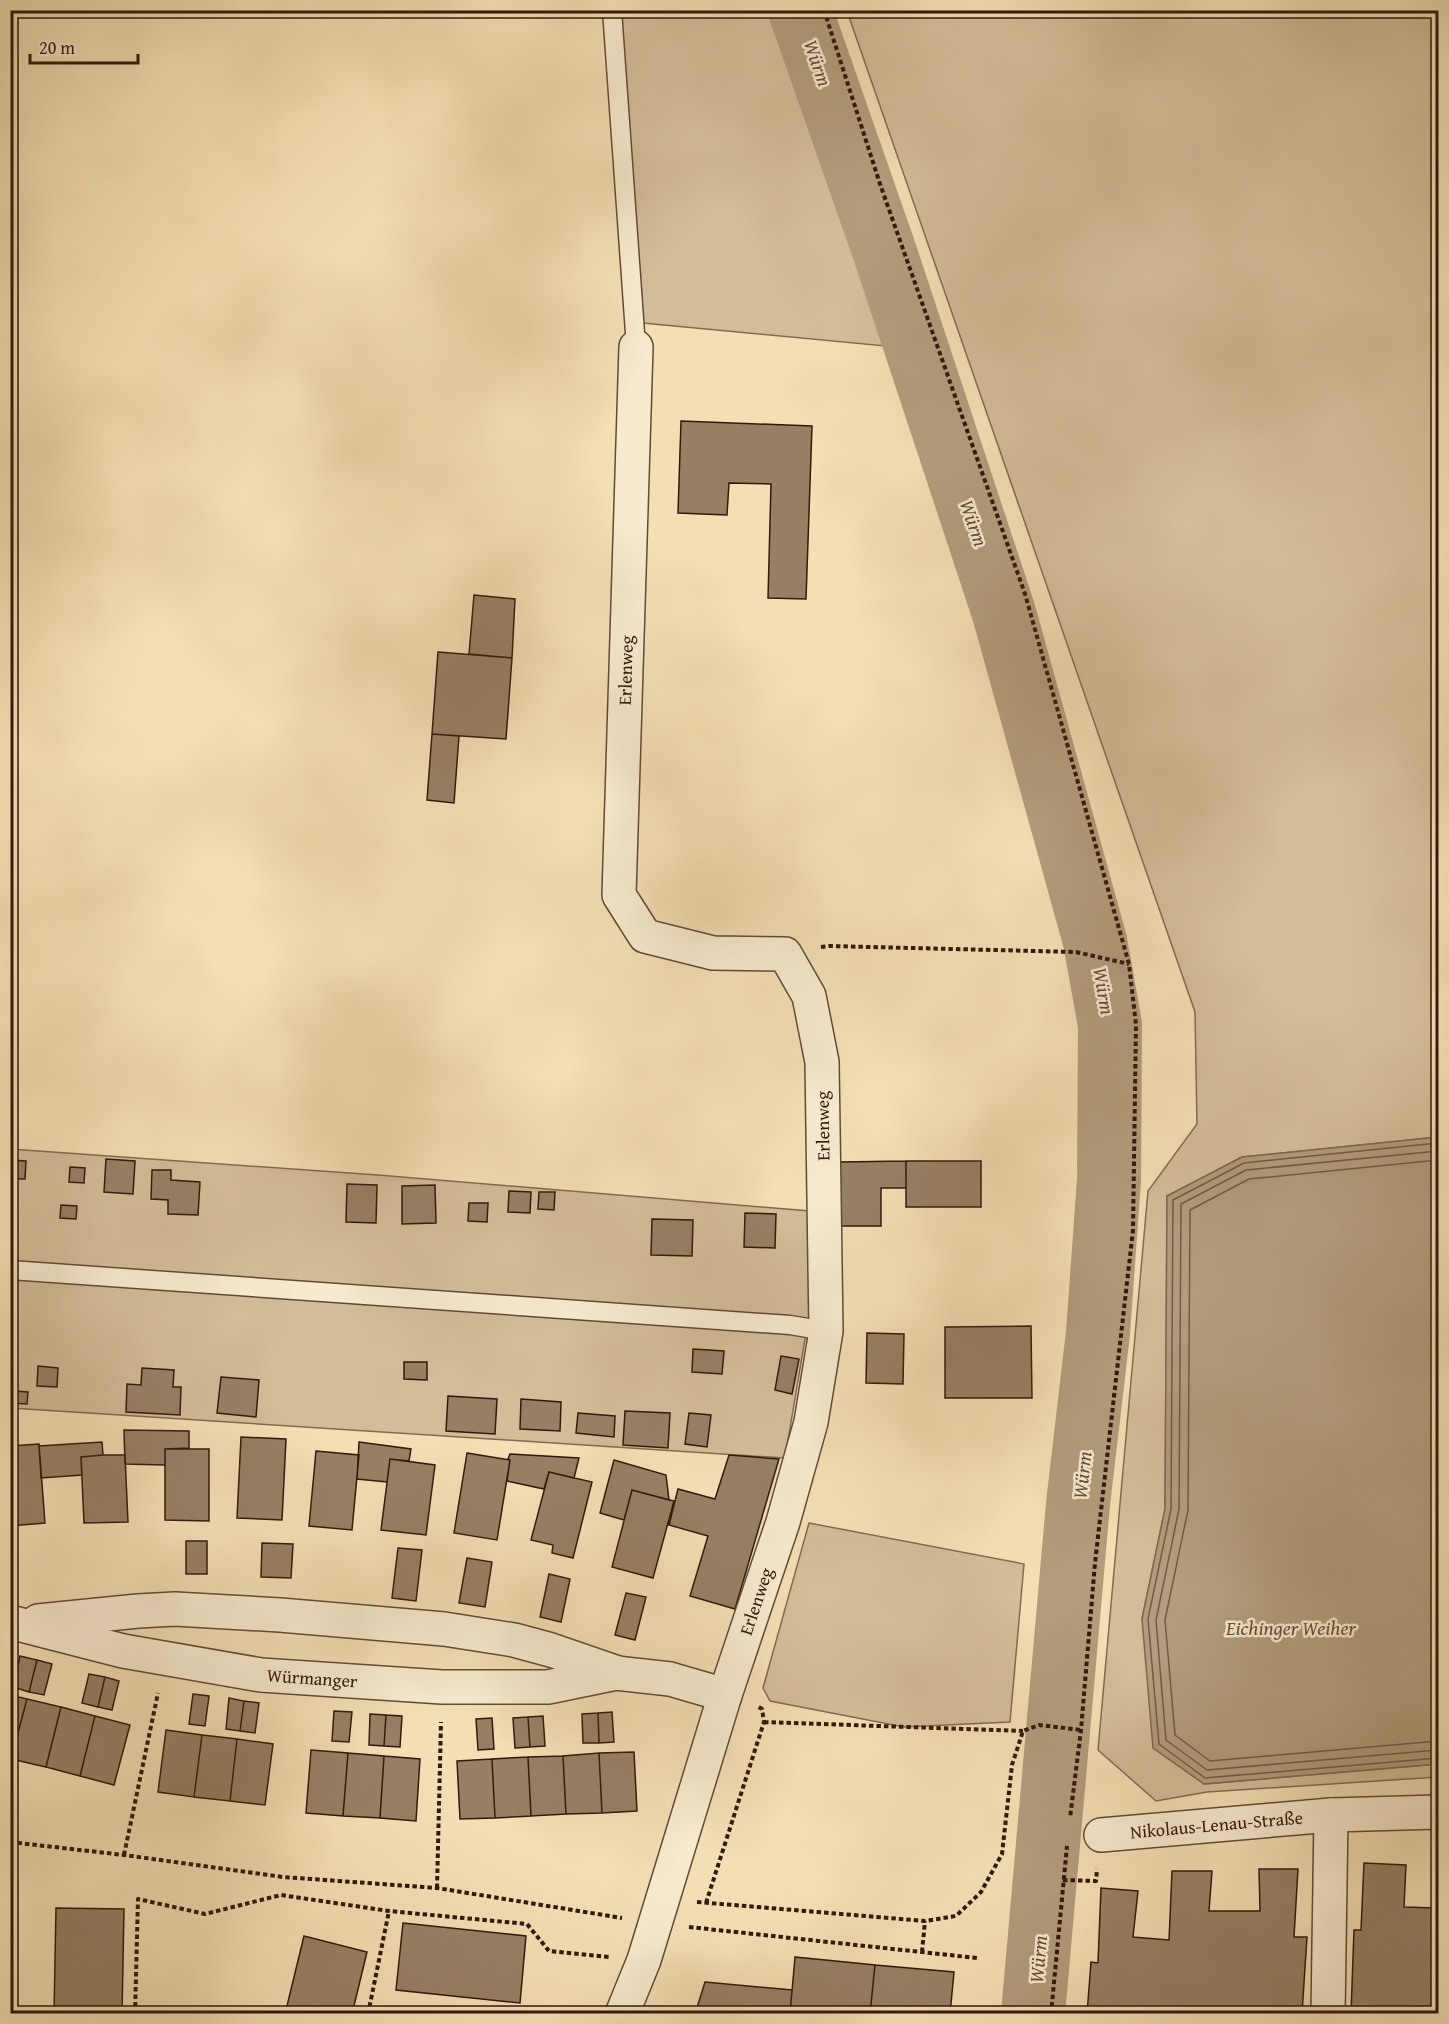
<svg xmlns="http://www.w3.org/2000/svg" width="1449" height="2024" viewBox="0 0 1449 2024" font-family="'Gentium Book Plus',serif">
<style>
.green{fill:#d2bd98;stroke:#826b52;stroke-width:1.5}
.water{fill:#b19c7b;stroke:#7e684f;stroke-width:1.5}
.lines{fill:none;stroke-linecap:round;stroke-linejoin:round}
.shore{stroke:#725a44;stroke-width:1.5}
.river{stroke:#b19c7b;stroke-width:64}
.building{fill:#968064;stroke:#32190d;stroke-width:1.5}
.service-casing{stroke:#624a37;stroke-width:21}
.minor-casing{stroke:#624a37;stroke-width:36}
.path{stroke:#32190d;stroke-width:4;stroke-dasharray:4.5 3;stroke-linecap:butt}
.service{stroke:#f7eace;stroke-width:18}
.minor{stroke:#f7eace;stroke-width:33}
.labels{text-anchor:middle;stroke-width:5;stroke-linejoin:round;paint-order:stroke}
.street-label{font-size:18px;fill:#32190d;stroke:#f7eace}
.water-label{font-size:20px;font-style:italic;fill:#654d39;stroke:#f7eace}
</style>
<rect width="100%" height="100%" fill="#f3dfb4"/>
<filter id="stains"><feTurbulence type="fractalNoise" baseFrequency=".00333" numOctaves="4"/><feColorMatrix values="0 0 0 0 .2 0 0 0 0 .09 0 0 0 0 .02 0 0 0 .5 -.17"/></filter>
<radialGradient id="worn" r=".72"><stop offset=".6" stop-color="#630" stop-opacity="0"/><stop offset="1" stop-color="#630" stop-opacity=".3"/></radialGradient>
<path class="green" d="M 621,11 L 780,11 L 885,346 L 643,323 Z
M 847,11 L 1438,11 L 1438,1137 L 1242,1157 L 1167,1196 L 1165,1509 L 1142,1619 L 1204,1784 L 1438,1764 L 1438,1777 L 1207,1792 L 1156,1801 L 1098,1750 L 1148,1191 L 1197,1124 L 1195,1012 Z
M 10,1149 L 378,1175 L 810,1211 L 809,1315 L 785,1458 L 11,1408 Z
M 809,1523 L 1024,1564 L 1010,1722 L 904,1727 L 770,1701 L 763,1688 Z"/>
<path class="water" d="M 1438,1137 L 1438,1764 L 1204,1784 L 1153,1748 L 1142,1619 L 1165,1509 L 1167,1196 L 1242,1157 Z"/>
<g class="lines">
<path class="shore" d="M 1438,1143 L 1244,1163 L 1173,1200 L 1171,1509 L 1148,1619 L 1159,1744 L 1205,1778 L 1438,1758
M 1438,1151 L 1246,1170 L 1181,1204 L 1179,1509 L 1156,1620 L 1166,1740 L 1207,1770 L 1438,1750
M 1438,1160 L 1249,1179 L 1190,1210 L 1188,1510 L 1165,1620 L 1175,1735 L 1210,1761 L 1438,1741"/>
<path class="river" d="M 800,10 L 884,250 L 1004,613 L 1095,941 L 1110,1025 L 1109,1180 L 1098,1333 L 1078,1504 L 1033,2014"/>
</g>
<path class="building" d="M 681,421 L 812,426 L 806,599 L 768,598 L 771,484 L 729,483 L 727,515 L 678,513 Z
M 474,595 L 515,599 L 512,658 L 469,654 Z
M 438,652 L 512,658 L 506,739 L 432,734 Z
M 432,734 L 459,736 L 454,803 L 427,800 Z
M 106,1159 L 135,1161 L 133,1194 L 104,1192 Z
M 10,1160 L 26,1161 L 25,1179 L 10,1179 Z
M 906,1161 L 906,1188 L 881,1188 L 881,1226 L 840,1226 L 840,1162 Z
M 906,1161 L 981,1161 L 981,1207 L 906,1207 Z
M 70,1167 L 85,1168 L 84,1183 L 69,1182 Z
M 152,1170 L 171,1170 L 171,1180 L 200,1182 L 198,1215 L 168,1214 L 168,1200 L 151,1199 Z
M 347,1184 L 377,1185 L 376,1223 L 346,1222 Z
M 435,1185 L 436,1223 L 402,1224 L 402,1186 Z
M 509,1191 L 531,1192 L 530,1213 L 508,1212 Z
M 539,1192 L 555,1192 L 554,1210 L 538,1209 Z
M 469,1203 L 488,1203 L 487,1222 L 468,1221 Z
M 61,1205 L 77,1206 L 76,1219 L 60,1218 Z
M 745,1213 L 776,1214 L 775,1248 L 744,1247 Z
M 652,1219 L 693,1220 L 692,1256 L 651,1255 Z
M 1031,1326 L 1032,1398 L 945,1398 L 945,1327 Z
M 867,1333 L 904,1334 L 903,1384 L 866,1383 Z
M 693,1349 L 724,1351 L 722,1374 L 692,1372 Z
M 781,1356 L 799,1359 L 792,1394 L 775,1390 Z
M 404,1362 L 427,1362 L 427,1380 L 404,1379 Z
M 38,1366 L 58,1368 L 57,1387 L 37,1386 Z
M 142,1368 L 174,1370 L 173,1387 L 181,1387 L 180,1415 L 126,1412 L 127,1384 L 141,1385 Z
M 10,1374 L 15,1374 L 14,1391 L 28,1392 L 27,1404 L 10,1403 Z
M 221,1377 L 259,1380 L 256,1417 L 217,1413 Z
M 448,1396 L 497,1399 L 495,1434 L 446,1431 Z
M 521,1399 L 561,1402 L 560,1431 L 520,1429 Z
M 625,1411 L 670,1413 L 668,1448 L 623,1445 Z
M 578,1413 L 615,1416 L 614,1437 L 576,1433 Z
M 689,1413 L 711,1415 L 707,1447 L 685,1444 Z
M 124,1430 L 189,1431 L 189,1448 L 165,1449 L 165,1465 L 125,1464 Z
M 241,1437 L 286,1439 L 282,1520 L 237,1518 Z
M 102,1442 L 103,1455 L 81,1457 L 82,1475 L 41,1478 L 39,1446 Z
M 359,1442 L 411,1449 L 409,1461 L 390,1459 L 387,1482 L 357,1479 Z
M 39,1444 L 45,1523 L 10,1526 L 10,1446 Z
M 165,1449 L 209,1449 L 209,1521 L 165,1520 Z
M 316,1451 L 359,1455 L 352,1530 L 309,1526 Z
M 467,1453 L 510,1460 L 497,1540 L 454,1533 Z
M 510,1454 L 579,1458 L 574,1478 L 549,1472 L 544,1489 L 507,1481 L 510,1460 L 508,1459 Z
M 103,1455 L 125,1455 L 128,1522 L 84,1523 L 81,1457 Z
M 729,1455 L 779,1459 L 735,1609 L 690,1596 L 708,1536 L 669,1525 L 678,1489 L 715,1499 Z
M 390,1459 L 435,1465 L 426,1535 L 381,1530 Z
M 614,1460 L 666,1475 L 669,1500 L 632,1490 L 624,1520 L 600,1513 Z
M 549,1472 L 592,1482 L 573,1558 L 552,1553 L 553,1545 L 531,1540 Z
M 632,1490 L 674,1501 L 653,1578 L 612,1567 Z
M 186,1541 L 207,1541 L 207,1574 L 186,1574 Z
M 262,1543 L 293,1544 L 291,1578 L 261,1577 Z
M 398,1548 L 422,1550 L 416,1601 L 392,1598 Z
M 467,1558 L 492,1562 L 485,1607 L 459,1603 Z
M 549,1574 L 570,1579 L 561,1622 L 540,1617 Z
M 626,1593 L 646,1597 L 635,1640 L 615,1635 Z
M 20,1656 L 37,1660 L 29,1692 L 13,1687 Z
M 37,1660 L 52,1664 L 44,1695 L 29,1692 Z
M 89,1674 L 105,1677 L 98,1707 L 82,1703 Z
M 105,1677 L 119,1681 L 112,1710 L 98,1707 Z
M 193,1694 L 209,1696 L 205,1726 L 189,1724 Z
M 10,1695 L 27,1699 L 11,1759 L 10,1758 Z
M 229,1698 L 244,1701 L 240,1731 L 226,1729 Z
M 27,1699 L 61,1707 L 46,1767 L 11,1759 Z
M 244,1701 L 259,1703 L 255,1733 L 240,1731 Z
M 61,1707 L 95,1716 L 80,1776 L 46,1767 Z
M 334,1711 L 352,1712 L 349,1742 L 332,1741 Z
M 612,1712 L 614,1742 L 599,1743 L 598,1713 Z
M 598,1713 L 599,1743 L 583,1743 L 582,1714 Z
M 370,1714 L 386,1715 L 384,1746 L 369,1745 Z
M 386,1715 L 402,1716 L 400,1747 L 384,1746 Z
M 95,1716 L 130,1725 L 114,1785 L 80,1776 Z
M 543,1716 L 545,1746 L 530,1747 L 528,1717 Z
M 528,1717 L 530,1747 L 515,1748 L 513,1718 Z
M 492,1718 L 494,1749 L 478,1750 L 476,1719 Z
M 166,1730 L 202,1735 L 194,1797 L 158,1792 Z
M 202,1735 L 237,1739 L 230,1801 L 194,1797 Z
M 237,1739 L 273,1744 L 265,1805 L 230,1801 Z
M 311,1750 L 348,1753 L 343,1816 L 306,1813 Z
M 634,1752 L 637,1811 L 602,1813 L 599,1753 Z
M 348,1753 L 384,1756 L 380,1818 L 343,1816 Z
M 599,1753 L 602,1813 L 566,1814 L 563,1756 Z
M 384,1756 L 420,1759 L 416,1821 L 380,1818 Z
M 563,1756 L 566,1814 L 531,1816 L 528,1757 Z
M 528,1757 L 531,1816 L 495,1818 L 492,1759 Z
M 492,1759 L 495,1818 L 460,1819 L 457,1761 Z
M 1437,1843 L 1438,1843 L 1438,2012 L 1390,2011 L 1390,2014 L 1351,2014 L 1354,1930 L 1361,1930 L 1364,1863 L 1406,1865 L 1404,1907 L 1435,1908 Z
M 1259,1869 L 1298,1869 L 1294,1937 L 1307,1937 L 1302,2014 L 1265,2014 L 1193,2009 L 1192,2014 L 1087,2014 L 1091,1962 L 1098,1963 L 1101,1888 L 1138,1891 L 1133,1937 L 1169,1940 L 1172,1871 L 1212,1871 L 1209,1911 L 1260,1911 Z
M 56,1908 L 124,1909 L 122,2014 L 54,2014 Z
M 403,1923 L 526,1936 L 520,2003 L 396,1990 Z
M 304,1936 L 367,1952 L 352,2014 L 285,2014 Z
M 795,1957 L 875,1965 L 870,2014 L 790,2014 Z
M 875,1965 L 954,1972 L 950,2014 L 870,2014 Z
M 705,1982 L 792,1990 L 790,2014 L 695,2014 Z"/>
<g class="lines">
<defs>
<path id="service" d="M 612,10 L 636,347
M 10,1270 L 790,1325 L 826,1331"/>
<g id="minor">
<path d="M 38,1621 L 138,1611 L 175,1609 L 280,1615 L 444,1629 L 514,1640 L 551,1650 L 615,1672"/>
<path id="s1" d="M 10,1622 L 123,1651 L 261,1675 L 442,1687 L 548,1687 L 616,1673 L 670,1679 L 725,1695"/>
<path id="s2" d="M 1101,1835 L 1331,1815 L 1438,1812"/>
<path id="s3" d="M 622,2014 L 644,1960 L 725,1695 L 783,1522 L 811,1422 L 826,1331 L 822,1062 L 809,996 L 785,954 L 713,953 L 645,936 L 619,895 L 636,347"/>
<path d="M 1328,2014 L 1331,1815"/>
</g>
</defs>
<use href="#service" class="service-casing"/>
<use href="#minor" class="minor-casing"/>
<path class="path" d="M 824,10 L 880,184 L 1025,594 L 1129,964 L 1136,1025 L 1133,1230 L 1095,1563 L 1081,1730 L 1070,1818
M 821,947 L 829,946 L 1076,952 L 1129,964
M 764,1722 L 1023,1731
M 10,1842 L 124,1855 L 283,1877 L 437,1888 L 622,1918
M 124,1855 L 158,1693
M 1063,1880 L 1096,1881 L 1097,1869
M 437,1888 L 441,1722
M 697,1902 L 925,1921 L 956,1916 L 981,1892 L 1002,1854 L 1012,1765 L 1023,1731 L 1039,1725 L 1081,1730
M 706,1903 L 764,1722 L 762,1709 L 757,1706
M 689,1927 L 977,1958
M 922,1952 L 925,1921
M 135,2014 L 138,1899 L 205,1914 L 281,1895 L 389,1911 L 527,1924 L 549,1951 L 609,1957
M 368,2014 L 389,1911
M 1051,2014 L 1067,1846"/>
<use href="#service" class="service"/>
<use href="#minor" class="minor"/>
</g>
<g class="labels">
<g class="street-label">
<text dy="6" stroke="none"><textPath href="#s3" startOffset="1514">Erlenweg</textPath></text>
<text transform="translate(823 1126) rotate(-91)" y="6">Erlenweg</text>
<text dy="6" stroke="none"><textPath href="#s3" startOffset="434">Erlenweg</textPath></text>
<text dy="6" stroke="none"><textPath href="#s1" startOffset="308">Würmanger</textPath></text>
<text dy="6" stroke="none"><textPath href="#s2" startOffset="116">Nikolaus-Lenau-Straße</textPath></text>
</g>
<g class="water-label">
<text transform="translate(818 63) rotate(71)" y="7">Würm</text>
<text transform="translate(974 523) rotate(71)" y="7">Würm</text>
<text transform="translate(1104 991) rotate(80)" y="7">Würm</text>
<text transform="translate(1082 1475) rotate(-84)" y="7">Würm</text>
<text x="1291" y="1635">Eichinger Weiher</text>
<text transform="translate(1038 1959) rotate(-85)" y="7">Würm</text>
</g>
</g>
<rect width="1449" height="2024" fill="none" stroke="#f3dfb4" stroke-width="36"/>
<rect x="12" y="12" width="1425" height="2000" fill="none" stroke="#32190d" stroke-width="3"/>
<rect x="18" y="18" width="1413" height="1988" fill="none" stroke="#32190d" stroke-width="1.5"/>
<path d="M30 54v9h108v-9" fill="none" stroke="#32190d" stroke-width="3"/>
<text x="39" y="54" font-size="18" fill="#32190d" stroke="#f7eace" stroke-width="4.5" paint-order="stroke">20 m</text>
<rect width="100%" height="100%" filter="url(#stains)"/>
<rect width="100%" height="100%" fill="url(#worn)"/>
</svg>
